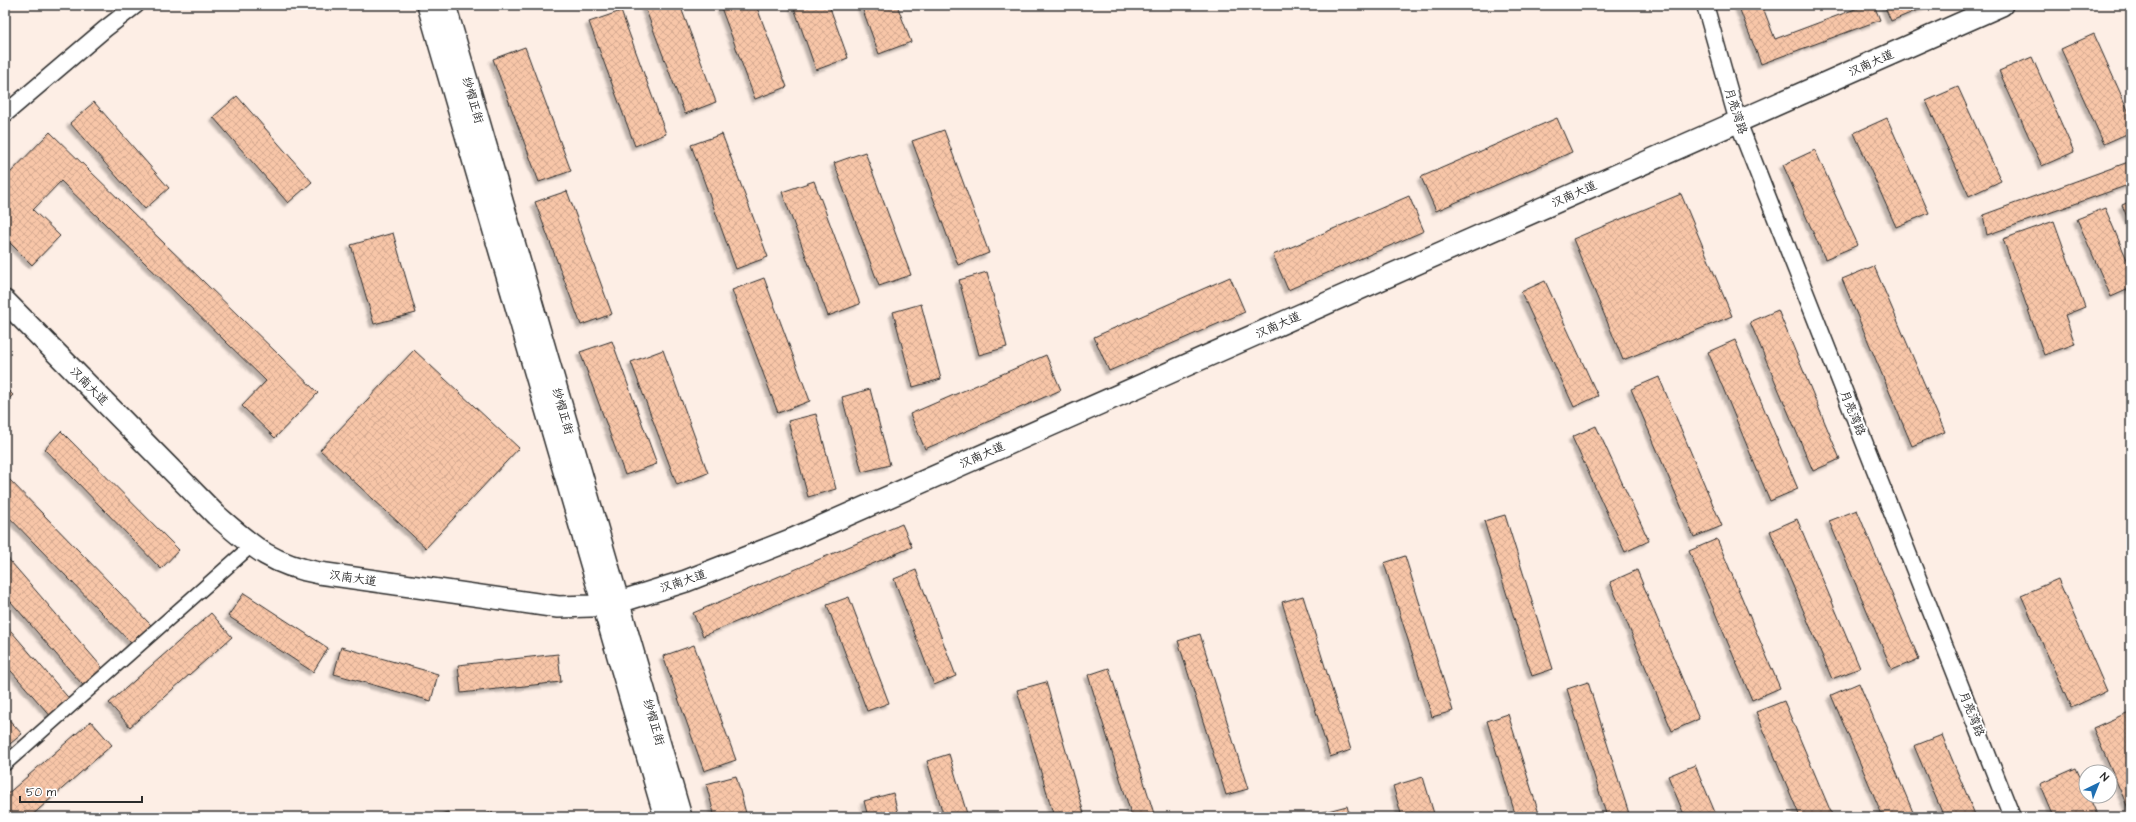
<svg xmlns="http://www.w3.org/2000/svg" width="2136" height="822" viewBox="0 0 2136 822" font-family="'Architects Daughter','LXGW WenKai TC',sans-serif">
<style>
.building{fill:url(#building-cross-hatch);stroke:#2b2b2b;filter:url(#shadow)}
.lines{fill:none;stroke-linecap:round;stroke-linejoin:round}
.minor-casing{stroke:#2b2b2b;stroke-width:16}
.tertiary-casing{stroke:#2b2b2b;stroke-width:19}
.primary-casing{stroke:#2b2b2b;stroke-width:24}
.minor{stroke:#fff;stroke-width:13}
.tertiary{stroke:#fff;stroke-width:16}
.primary{stroke:#fff;stroke-width:21}
.labels{text-anchor:middle;stroke-width:4;stroke-linejoin:round;paint-order:stroke}
.street-label{font-size:12px;fill:#2b2b2b;stroke:#fff}
</style>
<defs>
<pattern id="building-cross-hatch" width="8" height="8" patternUnits="userSpaceOnUse"><rect width="8" height="8" fill="#f8c6a8"/><path d="M0 0l8 8M0 8l8-8" fill="none" stroke="#d5aa91"/></pattern>
<filter id="shadow"><feDropShadow dx="-3.5" dy="3.5" stdDeviation="1" flood-color="#0004"/></filter>
</defs>
<rect width="100%" height="100%" fill="#fdeee5"/>
<filter id="ink" filterUnits="userSpaceOnUse"><feTurbulence type="fractalNoise" baseFrequency=".025" numOctaves="2"/><feDisplacementMap in="SourceGraphic" scale="8" xChannelSelector="R" yChannelSelector="G"/><feConvolveMatrix kernelMatrix="1 2 1 2 8 2 1 2 1" color-interpolation-filters="sRGB"/></filter>
<g filter="url(#ink)">
<path class="building" d="M 644,5 L 680,5 L 716,102 L 685,114 Z
M 720,5 L 756,5 L 787,87 L 755,99 Z
M 793,5 L 829,5 L 848,58 L 816,70 Z
M 861,5 L 897,5 L 911,42 L 879,54 Z
M 1738,5 L 1762,5 L 1775,39 L 1866,5 L 1874,5 L 1880,20 L 1761,64 Z
M 1884,5 L 1930,5 L 1891,21 Z
M 621,11 L 666,134 L 635,146 L 589,22 Z
M 2094,34 L 2131,117 L 2131,132 L 2104,144 L 2061,49 Z
M 525,47 L 571,171 L 539,182 L 493,59 Z
M 2032,57 L 2074,152 L 2042,166 L 1999,71 Z
M 1958,87 L 2001,181 L 1969,196 L 1926,101 Z
M 237,96 L 312,182 L 288,203 L 213,117 Z
M 94,102 L 169,188 L 145,209 L 70,123 Z
M 1557,118 L 1572,152 L 1436,211 L 1421,177 Z
M 1887,118 L 1929,213 L 1896,227 L 1854,133 Z
M 944,130 L 989,253 L 958,265 L 912,141 Z
M 50,132 L 318,393 L 275,438 L 242,406 L 266,381 L 61,181 L 33,210 L 60,236 L 32,265 L 5,238 L 5,178 Z
M 722,134 L 768,257 L 736,269 L 691,145 Z
M 1815,150 L 1858,245 L 1825,259 L 1783,165 Z
M 865,152 L 911,275 L 879,286 L 834,163 Z
M 2131,161 L 2131,184 L 1987,235 L 1983,215 Z
M 814,181 L 860,304 L 828,316 L 782,192 Z
M 567,191 L 612,314 L 581,325 L 535,202 Z
M 1681,194 L 1732,316 L 1623,360 L 1573,239 Z
M 1409,196 L 1424,231 L 1288,290 L 1273,255 Z
M 2131,201 L 2131,226 L 2122,205 Z
M 2105,208 L 2131,269 L 2131,288 L 2111,297 L 2077,219 Z
M 2054,221 L 2085,307 L 2065,315 L 2075,344 L 2044,355 L 2003,239 Z
M 393,233 L 416,313 L 374,324 L 351,245 Z
M 1874,266 L 1945,432 L 1912,446 L 1842,279 Z
M 987,272 L 1007,347 L 979,355 L 959,280 Z
M 1230,277 L 1245,312 L 1109,371 L 1094,337 Z
M 764,278 L 810,401 L 778,413 L 732,290 Z
M 1545,281 L 1598,396 L 1574,407 L 1521,292 Z
M 921,304 L 941,379 L 913,387 L 893,312 Z
M 1778,310 L 1840,459 L 1813,471 L 1750,322 Z
M 1735,340 L 1798,489 L 1770,501 L 1708,352 Z
M 612,341 L 657,464 L 625,475 L 580,352 Z
M 414,350 L 519,448 L 426,548 L 320,450 Z
M 663,350 L 708,473 L 677,485 L 631,362 Z
M 1046,355 L 1061,390 L 925,449 L 910,414 Z
M 1659,377 L 1722,526 L 1694,537 L 1631,389 Z
M 5,387 L 13,395 L 5,403 Z
M 870,389 L 890,465 L 862,472 L 842,397 Z
M 816,414 L 836,489 L 808,497 L 788,421 Z
M 1596,426 L 1649,541 L 1625,552 L 1572,437 Z
M 61,431 L 179,550 L 161,569 L 45,449 Z
M 7,477 L 151,625 L 132,644 L 5,513 L 5,480 Z
M 1857,510 L 1919,659 L 1892,670 L 1829,521 Z
M 1505,515 L 1553,669 L 1532,676 L 1484,521 Z
M 1797,519 L 1860,668 L 1832,679 L 1770,531 Z
M 902,524 L 912,547 L 703,636 L 693,613 Z
M 1717,539 L 1780,688 L 1752,700 L 1689,551 Z
M 5,555 L 107,673 L 87,690 L 5,595 Z
M 1405,556 L 1453,711 L 1432,717 L 1384,563 Z
M 916,570 L 956,676 L 934,685 L 894,579 Z
M 1637,570 L 1699,719 L 1672,731 L 1610,582 Z
M 2058,579 L 2107,691 L 2071,708 L 2021,595 Z
M 244,593 L 328,648 L 313,672 L 228,616 Z
M 1303,596 L 1351,750 L 1330,757 L 1282,602 Z
M 849,597 L 889,703 L 867,711 L 827,605 Z
M 211,613 L 232,637 L 130,727 L 109,703 Z
M 5,624 L 72,702 L 53,719 L 5,664 Z
M 1200,634 L 1248,789 L 1226,795 L 1178,641 Z
M 694,645 L 736,760 L 704,771 L 663,656 Z
M 341,647 L 438,674 L 431,701 L 334,674 Z
M 558,654 L 561,682 L 461,693 L 458,665 Z
M 1109,668 L 1155,817 L 1132,817 L 1088,675 Z
M 1046,682 L 1085,817 L 1054,817 L 1017,690 Z
M 1588,682 L 1630,817 L 1607,817 L 1567,689 Z
M 1859,683 L 1915,817 L 1883,817 L 1831,695 Z
M 1784,701 L 1833,817 L 1800,817 L 1756,712 Z
M 2129,712 L 2131,716 L 2131,815 L 2093,728 Z
M 1508,714 L 1540,817 L 1516,817 L 1487,721 Z
M 5,715 L 22,734 L 5,748 Z
M 91,721 L 112,745 L 30,817 L 5,817 L 5,796 Z
M 1942,735 L 1976,817 L 1944,817 L 1914,746 Z
M 949,754 L 968,817 L 944,817 L 927,761 Z
M 1695,765 L 1717,817 L 1685,817 L 1668,776 Z
M 2076,768 L 2086,790 L 2086,796 L 2089,796 L 2098,817 L 2054,817 L 2040,784 Z
M 736,776 L 747,817 L 715,817 L 706,784 Z
M 1423,777 L 1435,817 L 1402,817 L 1393,786 Z
M 893,793 L 899,817 L 868,817 L 864,801 Z
M 1347,806 L 1350,817 L 1317,817 L 1316,814 Z
M 448,812 L 449,817 L 428,817 Z
M 492,812 L 494,817 L 476,817 Z"/>
<g class="lines">
<defs>
<path id="minor" d="M 5,764 L 251,546"/>
<path id="tertiary" d="M 1705,5 L 1738,122 L 2012,817
M 5,114 L 105,29 L 136,5"/>
<path id="primary" d="M 428,5 L 665,817
M 445,5 L 681,817
M 5,301 L 216,515 C 253,547 270,564 319,573 L 558,607 L 591,606 L 619,602 L 686,581 L 793,539 L 2002,5"/>
</defs>
<use href="#minor" class="minor-casing"/>
<use href="#tertiary" class="tertiary-casing"/>
<use href="#primary" class="primary-casing"/>
<use href="#minor" class="minor"/>
<use href="#tertiary" class="tertiary"/>
<use href="#primary" class="primary"/>
</g>
</g>
<g class="labels">
<g class="street-label">
<text transform="translate(1871 63) rotate(-24)" y="4">汉南大道</text>
<text transform="translate(473 100) rotate(74)" y="4">纱帽正街</text>
<text transform="translate(1736 111) rotate(72)" y="4">月亮湾路</text>
<text transform="translate(1574 194) rotate(-24)" y="4">汉南大道</text>
<text transform="translate(1278 325) rotate(-24)" y="4">汉南大道</text>
<text transform="translate(89 386) rotate(45)" y="4">汉南大道</text>
<text transform="translate(563 411) rotate(74)" y="4">纱帽正街</text>
<text transform="translate(1853 413) rotate(68)" y="4">月亮湾路</text>
<text transform="translate(982 455) rotate(-24)" y="4">汉南大道</text>
<text transform="translate(353 578) rotate(8)" y="4">汉南大道</text>
<text transform="translate(683 581) rotate(-19)" y="4">汉南大道</text>
<text transform="translate(1972 714) rotate(68)" y="4">月亮湾路</text>
<text transform="translate(654 722) rotate(74)" y="4">纱帽正街</text>
</g>
</g>
<rect width="2136" height="822" fill="none" stroke="#fff" stroke-width="20"/>
<rect x="10" y="10" width="2116" height="802" fill="none" stroke="#2b2b2b" stroke-width="1.5" filter="url(#ink)"/>
<g transform="translate(2098 784) rotate(43)"><circle r="19" fill="#ffffff" stroke="#aaaaaa"/>
<path d="M0-3L7 15L0 10L-7 15Z" fill="#1f6fb2"/>
<text y="-6" font-size="11" font-weight="bold" text-anchor="middle" fill="#2b2b2b">N</text>
</g>
<path d="M20 796v6h122v-6" fill="none" stroke="#2b2b2b" stroke-width="2"/>
<text x="26" y="796" font-size="12" fill="#2b2b2b" stroke="#ffffff" stroke-width="3" paint-order="stroke">50 m</text>
</svg>
